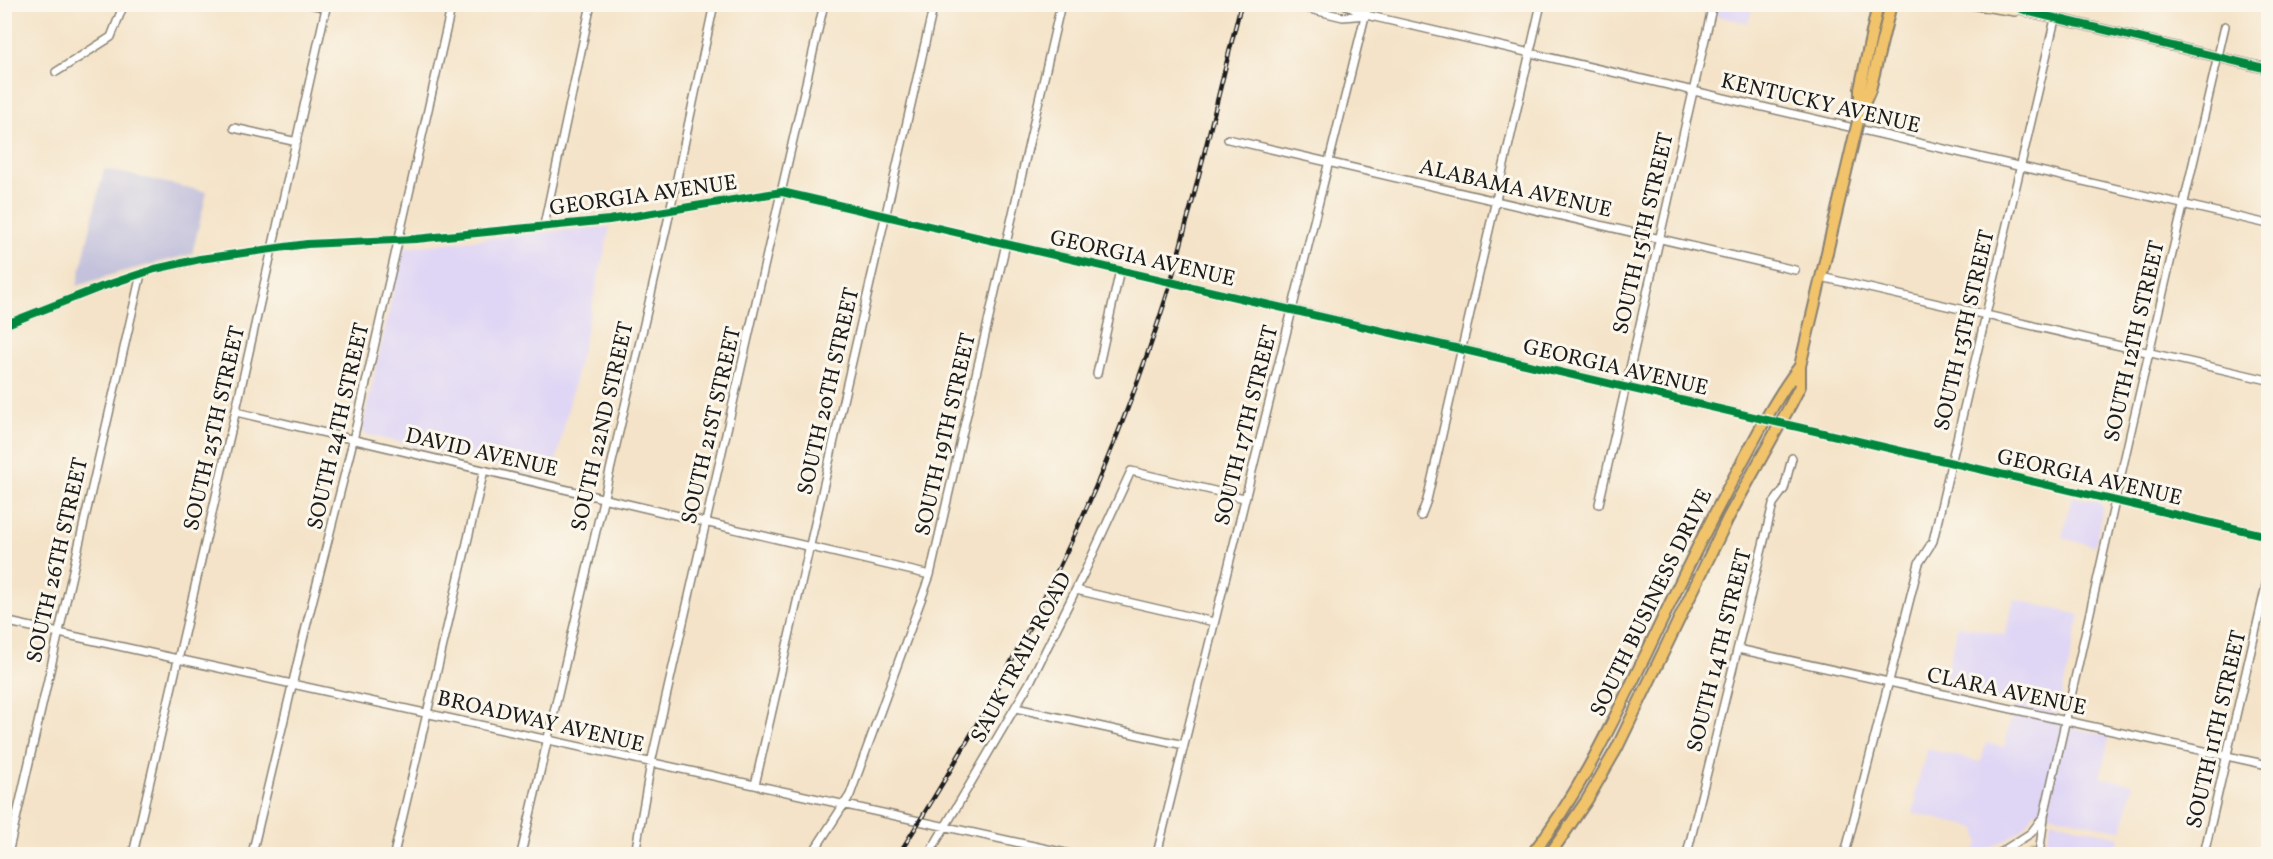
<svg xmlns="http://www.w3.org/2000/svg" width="2273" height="859" viewBox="0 0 2273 859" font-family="Vollkorn,serif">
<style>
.built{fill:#dfd5f5}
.industrial{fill:#c3c1db}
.green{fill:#adbd60;stroke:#646c3e;stroke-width:1.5}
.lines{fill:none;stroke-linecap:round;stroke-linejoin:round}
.minor-casing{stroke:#888072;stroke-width:10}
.secondary-casing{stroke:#888072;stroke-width:12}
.primary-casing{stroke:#888072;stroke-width:14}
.minor{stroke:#fff;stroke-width:7}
.secondary{stroke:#f9e7c3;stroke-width:9}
.primary{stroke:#f1c36a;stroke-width:10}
.rail-casing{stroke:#1c1c1c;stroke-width:4.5}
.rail{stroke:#fbf7ec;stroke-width:2;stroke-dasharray:7;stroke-linecap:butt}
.minor-bridge-casing{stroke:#888072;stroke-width:10;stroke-linecap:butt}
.primary-bridge-casing{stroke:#888072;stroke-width:14;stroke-linecap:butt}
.minor-bridge{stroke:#fff;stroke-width:7}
.primary-bridge{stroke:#f1c36a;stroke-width:10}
.cycleway-casing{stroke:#fbf7ec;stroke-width:11}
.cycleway{stroke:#00873e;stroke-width:8}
.labels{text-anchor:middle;stroke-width:6;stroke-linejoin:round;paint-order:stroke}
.street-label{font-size:22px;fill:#1c1c1c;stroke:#fbf7ec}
</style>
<rect width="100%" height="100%" fill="#fbf7ec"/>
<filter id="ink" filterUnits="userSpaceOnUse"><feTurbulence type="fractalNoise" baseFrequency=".0167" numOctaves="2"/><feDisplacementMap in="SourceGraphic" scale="12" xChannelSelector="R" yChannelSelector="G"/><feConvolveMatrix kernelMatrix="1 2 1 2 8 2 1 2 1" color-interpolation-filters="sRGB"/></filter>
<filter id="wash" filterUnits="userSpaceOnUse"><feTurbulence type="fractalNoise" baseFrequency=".008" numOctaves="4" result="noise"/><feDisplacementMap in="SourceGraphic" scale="24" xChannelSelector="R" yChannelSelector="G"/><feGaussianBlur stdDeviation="1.35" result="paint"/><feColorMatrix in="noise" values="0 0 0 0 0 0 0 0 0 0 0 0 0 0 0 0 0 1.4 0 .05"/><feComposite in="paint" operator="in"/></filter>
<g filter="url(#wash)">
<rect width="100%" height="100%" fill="#f4e3c8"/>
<path class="built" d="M 1671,5 L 1753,5 L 1748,23 Z
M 610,227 L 552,479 L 364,434 L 362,429 L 402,253 L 404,248 L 533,233 Z
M 2072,496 L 2099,502 L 2103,507 L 2095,546 L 2062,538 Z
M 2014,599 L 2080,615 L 2055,724 L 2110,736 L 2100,777 L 2133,784 L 2122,831 L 2035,811 L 2028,823 L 2015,834 L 1980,854 L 1971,854 L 1979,844 L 1976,828 L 1913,813 L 1917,798 L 1914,797 L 1927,749 L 1981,762 L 1986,743 L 2004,747 L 2014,704 L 1943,688 L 1958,625 L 2005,635 Z
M 2051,820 L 2120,837 L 2116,854 L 2044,854 Z"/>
<path class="industrial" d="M 104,169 L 207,192 L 192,254 L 117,273 L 77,286 Z"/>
<path class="green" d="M 2032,839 L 2035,838 L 2036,840 L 2034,854 L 2013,854 L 2025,848 Z"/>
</g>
<g filter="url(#ink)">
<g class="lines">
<defs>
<path id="minor" d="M 1289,4 L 1343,17 L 1366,15
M 1344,4 L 1366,15 L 2268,224
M 56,72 L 111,37 L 124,4
M 234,128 L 297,142
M 1228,139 L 1795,270
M 544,225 L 591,4
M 1821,277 L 2268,380
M 1242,298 L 2268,536
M 4,325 L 101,287 L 155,269 L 200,259 L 307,244 L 416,239 L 609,220 L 782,192 L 1146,276
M 1097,374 L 1120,270
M 4,377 L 4,389
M 236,412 L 930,575
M 1599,504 L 1713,4
M 1421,516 L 1427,500 L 1541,4
M 1076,590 L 1214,622
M 4,621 L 1070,854
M 1738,649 L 2268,765
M 1016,708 L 1184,745
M 755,785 L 934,4
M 8,854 L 141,274
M 133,854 L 238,401 L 326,8 L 309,4
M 252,854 L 306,627 L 351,449 L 452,4
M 394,854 L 484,470
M 521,854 L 667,225 L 714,4
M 635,854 L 651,763 L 824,4
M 812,854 L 850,795 L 930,575 L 1061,4
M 929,854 L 1030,682 L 1085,571 L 1131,471 L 1244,498
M 1157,854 L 1368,4
M 1687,854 L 1773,504 L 1784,489 L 1792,458
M 1845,854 L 1919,563 L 1933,541 L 2055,19
M 1998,854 L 2031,833 L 2044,816 L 2132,426 L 2225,26
M 2039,854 L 2044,818
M 2204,854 L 2268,577"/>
<path id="secondary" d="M 1971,4 L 2015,11
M 2007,4 L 2030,12 L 2268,69"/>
<path id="primary" d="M 1860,113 L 1870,90 L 1891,4
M 1860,113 L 1860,89 L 1878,4
M 1532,854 C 1580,793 1613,721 1647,652 C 1676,590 1706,528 1739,468 C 1758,433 1776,397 1800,366
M 1550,854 L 1587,800 L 1617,748 L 1728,518 L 1791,404 L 1800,386 L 1800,366 L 1824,265"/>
</defs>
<use href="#minor" class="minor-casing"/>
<use href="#secondary" class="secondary-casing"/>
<use href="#primary" class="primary-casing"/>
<use href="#minor" class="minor"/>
<use href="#secondary" class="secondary"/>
<use href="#primary" class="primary"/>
<defs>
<path id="rail" d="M 899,854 C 1009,680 1103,498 1165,301 C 1175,270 1182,238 1191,207 C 1208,140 1224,72 1241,4"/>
</defs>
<use href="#rail" class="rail-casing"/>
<use href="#rail" class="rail"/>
<defs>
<path id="minor-bridge" d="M 1146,276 L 1242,298"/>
<path id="primary-bridge" d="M 1824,265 L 1860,113"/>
</defs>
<use href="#minor-bridge" class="minor-bridge-casing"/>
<use href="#primary-bridge" class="primary-bridge-casing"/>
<use href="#minor-bridge" class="minor-bridge"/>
<use href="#primary-bridge" class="primary-bridge"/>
<defs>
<path id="cycleway" d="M 2007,4 L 2030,12 L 2268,69
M 4,325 L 101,287 L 155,269 L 200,259 L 307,244 L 416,239 L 609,220 L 782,192 L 2268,536"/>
</defs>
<use href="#cycleway" class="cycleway-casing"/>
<use href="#cycleway" class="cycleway"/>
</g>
</g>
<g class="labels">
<g class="street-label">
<text transform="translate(1821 102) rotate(13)" y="8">KENTUCKY AVENUE</text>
<text transform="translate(1516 187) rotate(13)" y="8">ALABAMA AVENUE</text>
<text transform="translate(643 194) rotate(-8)" y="8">GEORGIA AVENUE</text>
<text transform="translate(1642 233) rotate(-77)" y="8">SOUTH 15TH STREET</text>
<text transform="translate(1143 257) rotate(13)" y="8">GEORGIA AVENUE</text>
<text transform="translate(1963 330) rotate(-77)" y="8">SOUTH 13TH STREET</text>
<text transform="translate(2133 341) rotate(-77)" y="8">SOUTH 12TH STREET</text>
<text transform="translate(1616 366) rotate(13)" y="8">GEORGIA AVENUE</text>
<text transform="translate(827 391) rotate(-77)" y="8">SOUTH 20TH STREET</text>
<text transform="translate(710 425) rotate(-77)" y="8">SOUTH 21ST STREET</text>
<text transform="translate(1245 425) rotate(-76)" y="8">SOUTH 17TH STREET</text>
<text transform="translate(337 426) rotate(-77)" y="8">SOUTH 24TH STREET</text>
<text transform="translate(601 426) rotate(-77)" y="8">SOUTH 22ND STREET</text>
<text transform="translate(213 428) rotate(-77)" y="8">SOUTH 25TH STREET</text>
<text transform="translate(944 434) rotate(-77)" y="8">SOUTH 19TH STREET</text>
<text transform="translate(482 451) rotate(13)" y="8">DAVID AVENUE</text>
<text transform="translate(2090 476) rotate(13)" y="8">GEORGIA AVENUE</text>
<text transform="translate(56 560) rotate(-77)" y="8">SOUTH 26TH STREET</text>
<text transform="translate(1650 602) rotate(-64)" y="8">SOUTH BUSINESS DRIVE</text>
<text transform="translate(1718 650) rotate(-76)" y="8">SOUTH 14TH STREET</text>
<text transform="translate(1020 657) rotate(-62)" y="8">SAUK TRAIL ROAD</text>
<text transform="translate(2007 690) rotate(12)" y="8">CLARA AVENUE</text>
<text transform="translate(541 720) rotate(13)" y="8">BROADWAY AVENUE</text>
<text transform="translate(2215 729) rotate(-77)" y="8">SOUTH 11TH STREET</text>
</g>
</g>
<rect width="2273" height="859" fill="none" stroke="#fbf7ec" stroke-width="24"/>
</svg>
